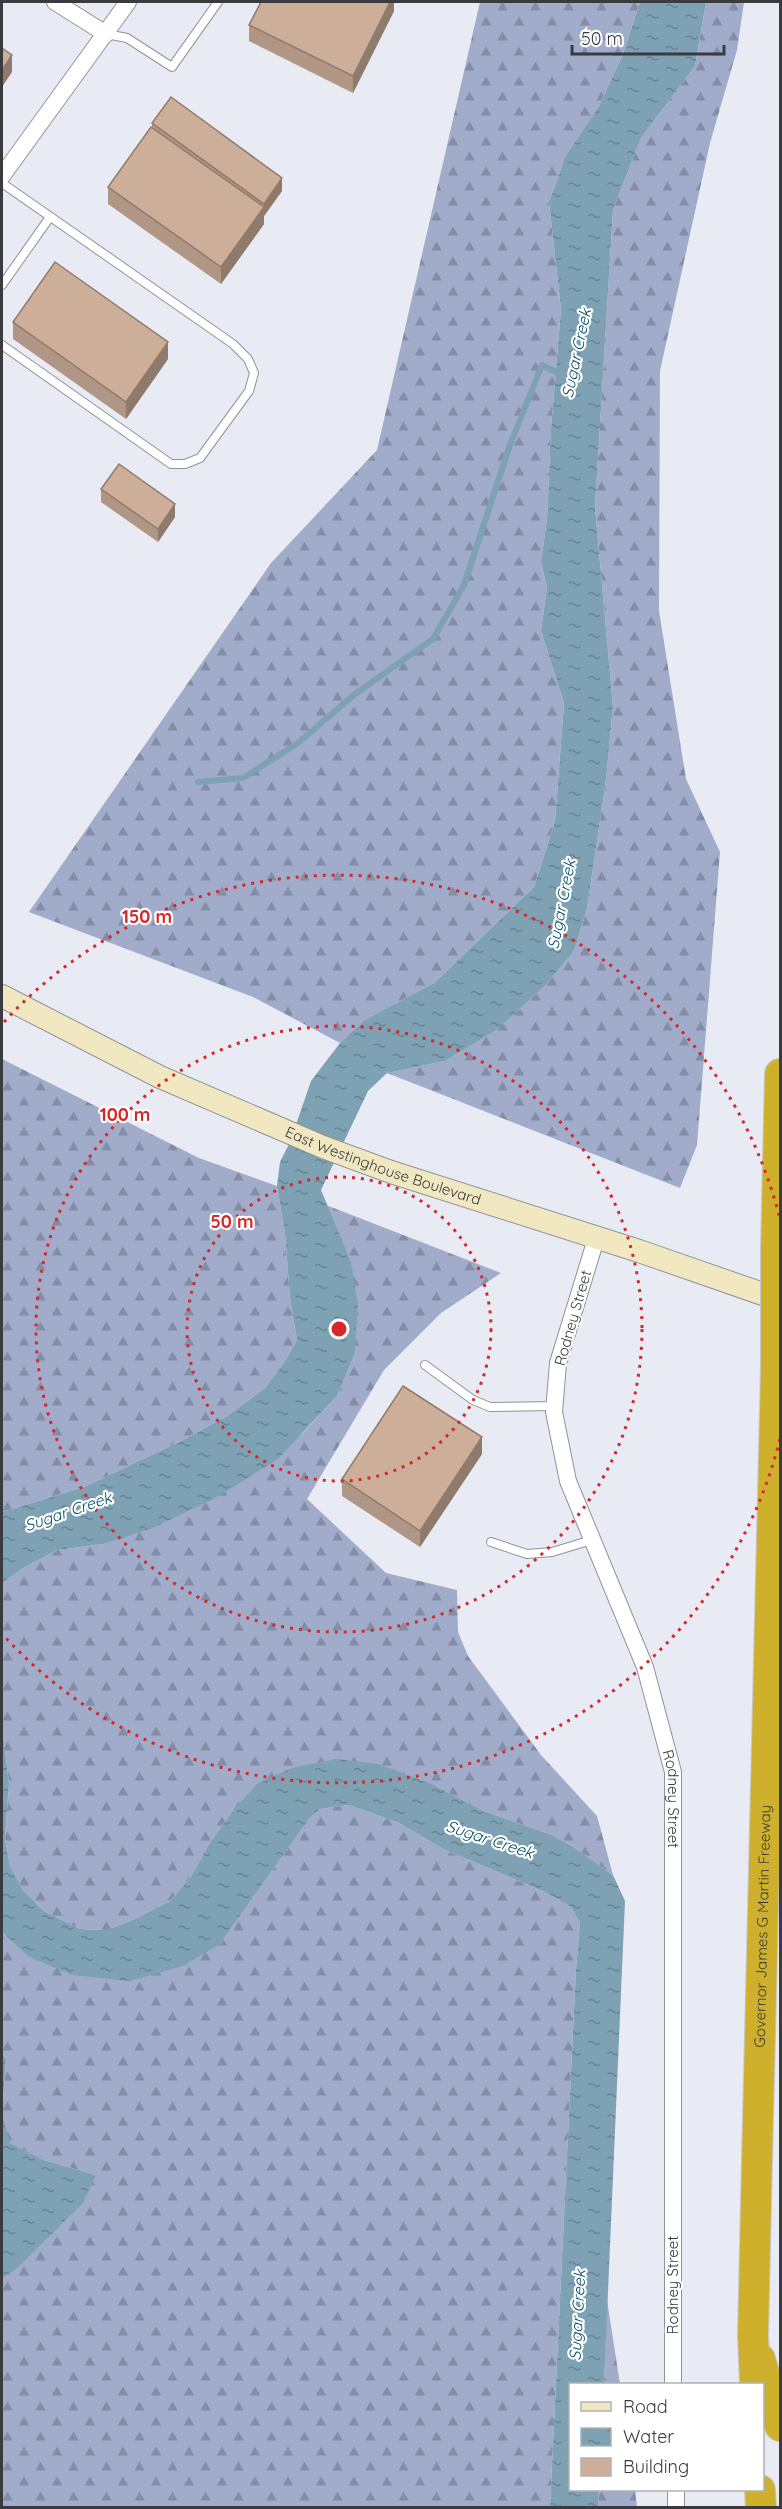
<svg xmlns="http://www.w3.org/2000/svg" width="782" height="2509" viewBox="0 0 782 2509" font-family="Quicksand,sans-serif">
<style>
.forest{fill:url(#forest-firs)}
.water{fill:url(#water-ripples)}
.lines{fill:none;stroke-linecap:round;stroke-linejoin:round}
.stream{stroke:#7ea1b3;stroke-width:6}
.service-casing{stroke:#90939b;stroke-width:10}
.minor-casing{stroke:#90939b;stroke-width:18}
.secondary-casing{stroke:#90939b;stroke-width:24}
.motorway-casing{stroke:#c8c8c9;stroke-width:32}
.service{stroke:#fff;stroke-width:8}
.minor{stroke:#fff;stroke-width:16}
.secondary{stroke:#f1e7c0;stroke-width:22}
.motorway{stroke:#cfb02d;stroke-width:30}
.motorway-bridge-casing{stroke:#c8c8c9;stroke-width:32;stroke-linecap:butt}
.motorway-bridge{stroke:#cfb02d;stroke-width:30}
.wall{fill:#b09684}
.shaded-wall{fill:#907a6b}
.building{fill:#cdae99;stroke:#907a6b;stroke-width:1.5}
.ring{fill:none;stroke:#d62828;stroke-width:3;stroke-dasharray:3 6}
.labels{text-anchor:middle;stroke-width:4.5;stroke-linejoin:round;paint-order:stroke}
.street-label{font-size:15px;fill:#393b3e;stroke:#fff}
.water-label{font-size:16px;font-style:italic;fill:#054e68;stroke:#fff}
.centre{fill:#d62828;stroke:#fff;stroke-width:3}
.ring-label{font-size:18px;text-anchor:middle;font-weight:bold;fill:#d62828;stroke:#fff;stroke-width:4.5;stroke-linejoin:round;paint-order:stroke}
</style>
<defs>
<pattern id="forest-firs" width="22" height="20" patternUnits="userSpaceOnUse" patternTransform="scale(1.5)"><rect width="22" height="20" fill="#a1accb"/><path d="M5 1l3.5 6h-7zM16 11l3.5 6h-7z" fill="#848da6"/></pattern>
<pattern id="water-ripples" width="26" height="14" patternUnits="userSpaceOnUse" patternTransform="scale(1.5)"><rect width="26" height="14" fill="#7ea1b3"/><path d="M2 4q2-2 4 0t4 0M15 11q2-2 4 0t4 0" fill="none" stroke="#688493"/></pattern>
</defs>
<rect width="100%" height="100%" fill="#e8ebf4"/>
<path class="forest" d="M 480,2 L 640,2 L 623,54 L 599,106 L 566,155 L 549,202 L 561,309 L 551,429 L 547,519 L 541,562 L 547,587 L 541,631 L 564,703 L 555,821 L 534,887 L 434,983 L 364,1020 L 340,1043 L 253,997 L 29,912 L 271,563 L 377,450 Z
M 706,2 L 744,2 L 737,50 L 710,143 L 660,371 L 659,611 L 686,779 L 720,852 L 697,1145 L 680,1188 L 387,1073 L 445,1061 L 497,1030 L 545,986 L 574,951 L 587,909 L 606,780 L 613,706 L 595,507 L 613,210 L 641,138 L 695,66 Z
M 2,1059 L 199,1158 L 277,1186 L 285,1234 L 290,1298 L 297,1340 L 285,1361 L 265,1388 L 227,1416 L 181,1441 L 84,1487 L 2,1512 Z
M 326,1205 L 501,1273 L 441,1313 L 384,1370 L 307,1499 L 386,1573 L 457,1590 L 458,1632 L 468,1656 L 541,1755 L 597,1816 L 613,1875 L 575,1848 L 552,1835 L 484,1811 L 434,1785 L 234,1809 L 209,1844 L 190,1878 L 170,1901 L 135,1919 L 107,1930 L 80,1929 L 44,1911 L 23,1890 L 10,1866 L 5,1838 L 9,1783 L 2,1726 L 2,1583 L 25,1567 L 58,1550 L 103,1544 L 302,1434 L 337,1396 L 354,1356 L 351,1262 Z
M 349,1805 L 399,1823 L 443,1849 L 545,1892 L 571,1907 L 580,1923 L 576,1969 L 550,2507 L 2,2507 L 2,2279 L 14,2271 L 96,2175 L 44,2160 L 9,2143 L 2,2113 L 6,2059 L 2,2054 L 2,1932 L 27,1956 L 220,1944 L 309,1819 L 320,1809 Z
M 607,2300 L 620,2384 L 604,2384 Z
M 599,2490 L 635,2490 L 637,2507 L 598,2507 Z"/>
<path class="water" d="M 640,2 L 706,2 L 695,66 L 641,138 L 613,210 L 595,507 L 613,706 L 606,780 L 587,909 L 574,951 L 545,986 L 497,1030 L 445,1061 L 387,1073 L 368,1091 L 321,1190 L 351,1262 L 358,1306 L 354,1356 L 337,1396 L 278,1459 L 214,1499 L 150,1529 L 103,1544 L 58,1550 L 25,1567 L 2,1583 L 2,1512 L 84,1487 L 181,1441 L 227,1416 L 265,1388 L 285,1361 L 297,1340 L 290,1298 L 285,1234 L 277,1186 L 280,1162 L 290,1142 L 311,1081 L 340,1043 L 364,1020 L 434,983 L 534,887 L 555,821 L 564,703 L 541,631 L 547,587 L 541,562 L 547,519 L 551,429 L 561,309 L 549,202 L 566,155 L 599,106 L 623,54 Z
M 2,1726 L 9,1783 L 5,1838 L 10,1866 L 23,1890 L 44,1911 L 80,1929 L 107,1930 L 135,1919 L 170,1901 L 190,1878 L 209,1844 L 234,1809 L 258,1783 L 292,1768 L 336,1759 L 379,1764 L 434,1785 L 484,1811 L 552,1835 L 575,1848 L 613,1875 L 625,1901 L 604,2384 L 570,2384 L 570,2490 L 599,2490 L 598,2507 L 550,2507 L 576,1969 L 580,1923 L 571,1907 L 545,1892 L 443,1849 L 399,1823 L 349,1805 L 320,1809 L 309,1819 L 220,1944 L 183,1966 L 129,1981 L 72,1975 L 27,1956 L 2,1932 Z
M 2,2054 L 6,2059 L 2,2113 L 10,2143 L 44,2160 L 96,2175 L 83,2203 L 14,2271 L 2,2279 Z"/>
<g class="lines">
<path class="stream" d="M 198,782 L 243,778 L 298,743 L 355,694 L 433,639 L 464,585 L 510,445 L 542,365 L 562,375"/>
<defs>
<path id="service" d="M 106,34 L 127,38 L 172,67 L 218,2
M 2,183 L 233,344 L 248,359 L 254,373 L 249,391 L 200,458 L 185,464 L 171,464 L 2,345
M 2,285 L 50,217
M 425,1365 L 473,1400 L 490,1407 L 555,1406
M 491,1542 L 527,1554 L 552,1552 L 592,1540"/>
<g id="minor">
<path d="M 55,2 L 106,34"/>
<path d="M 2,176 L 128,2"/>
<path id="s1" d="M 596,1239 L 558,1363 L 554,1412 L 568,1481 L 645,1667 L 673,1772 L 673,2384"/>
<path d="M 676,2490 L 676,2508"/>
</g>
<g id="secondary">
<path id="s2" d="M 2,996 L 160,1077 L 323,1147 L 391,1172 L 639,1251 L 780,1300"/>
</g>
<g id="motorway">
<path d="M 776,1248 L 780,1074"/>
<path d="M 760,2359 L 780,2426"/>
<path id="s3" d="M 755,2384 L 753,2336 L 756,2202 L 776,1369"/>
<path d="M 760,2490 L 761,2508"/>
</g>
</defs>
<use href="#service" class="service-casing"/>
<use href="#minor" class="minor-casing"/>
<use href="#secondary" class="secondary-casing"/>
<use href="#motorway" class="motorway-casing"/>
<use href="#service" class="service"/>
<use href="#minor" class="minor"/>
<use href="#secondary" class="secondary"/>
<use href="#motorway" class="motorway"/>
<defs>
<path id="motorway-bridge" d="M 776,1369 L 776,1248"/>
</defs>
<use href="#motorway-bridge" class="motorway-bridge-casing"/>
<use href="#motorway-bridge" class="motorway-bridge"/>
</g>
<path class="wall" d="M 260,2 L 394,2 L 394,11 L 353,93 L 249,41 L 249,25 L 260,4 Z
M 152,123 L 282,191 L 264,216 L 264,224 L 221,284 L 108,204 L 108,187 L 152,128 Z
M 13,322 L 168,359 L 126,419 L 13,339 Z
M 101,489 L 175,517 L 158,542 L 101,502 Z
M 482,1454 L 420,1547 L 342,1496 L 342,1479 Z"/>
<path class="shaded-wall" d="M 390,2 L 394,2 L 394,11 L 353,93 L 353,76 Z
M 12,55 L 12,72 L 2,87 L 2,70 Z
M 282,178 L 282,191 L 264,216 L 264,224 L 221,284 L 221,267 L 264,207 L 264,204 Z
M 168,342 L 168,359 L 126,419 L 126,402 Z
M 175,504 L 175,517 L 158,542 L 158,529 Z
M 482,1437 L 482,1454 L 420,1547 L 420,1531 Z"/>
<path class="building" d="M 261,2 L 390,2 L 353,76 L 249,25 Z
M 2,48 L 12,55 L 2,70 Z
M 171,97 L 282,178 L 264,204 L 152,123 Z
M 151,127 L 264,207 L 221,267 L 108,187 Z
M 55,262 L 168,342 L 126,402 L 13,322 Z
M 119,464 L 175,504 L 158,529 L 101,489 Z
M 403,1386 L 482,1437 L 420,1531 L 342,1479 Z"/>
<g class="ring">
<circle cx="339" cy="1329" r="152"/>
<circle cx="339" cy="1329" r="303"/>
<path d="M780 1439A455 455 0 0 1 4 1636M4 1022A455 455 0 0 1 780 1219"/>
</g>
<g class="labels">
<g class="street-label">
<text dy="5" stroke="none"><textPath href="#s2" startOffset="418">East Westinghouse Boulevard</textPath></text>
<text transform="translate(573 1318) rotate(-74)" y="5">Rodney Street</text>
<text dy="5" stroke="none"><textPath href="#s1" startOffset="586">Rodney Street</textPath></text>
<text dy="5" stroke="none"><textPath href="#s3" startOffset="458">Governor James G Martin Freeway</textPath></text>
<text transform="translate(673 2285) rotate(-90)" y="5">Rodney Street</text>
</g>
<g class="water-label">
<text transform="translate(576 353) rotate(-78)" y="6">Sugar Creek</text>
<text transform="translate(561 904) rotate(-79)" y="6">Sugar Creek</text>
<text transform="translate(68 1511) rotate(-19)" y="6">Sugar Creek</text>
<text transform="translate(490 1839) rotate(18)" y="6">Sugar Creek</text>
<text transform="translate(577 2315) rotate(-87)" y="6">Sugar Creek</text>
</g>
</g>
<circle cx="339" cy="1329" r="9" class="centre"/>
<g class="ring-label">
<text x="147" y="923">150 m</text>
<text x="125" y="1121">100 m</text>
<text x="232" y="1228">50 m</text>
</g>
<rect width="782" height="2509" fill="none" stroke="#393b3e" stroke-width="6"/>
<rect x="569" y="2383" width="195" height="108" fill="#ffffff" stroke="#b0b1b2" stroke-width="1.5"/>
<rect x="581" y="2402" width="30" height="9" fill="#f1e7c0" stroke="#b0b1b2" stroke-width="1.5"/>
<text x="623" y="2413" font-size="18" fill="#393b3e">Road</text>
<rect x="581" y="2428" width="30" height="18" fill="url(#water-ripples)" stroke="#b0b1b2" stroke-width="1.5"/>
<text x="623" y="2443" font-size="18" fill="#393b3e">Water</text>
<rect x="581" y="2458" width="30" height="18" fill="#cdae99" stroke="#b0b1b2" stroke-width="1.5"/>
<text x="623" y="2473" font-size="18" fill="#393b3e">Building</text>
<path d="M572 45v9h152v-9" fill="none" stroke="#393b3e" stroke-width="3"/>
<text x="581" y="45" font-size="18" fill="#393b3e" stroke="#ffffff" stroke-width="4.5" paint-order="stroke">50 m</text>
</svg>
